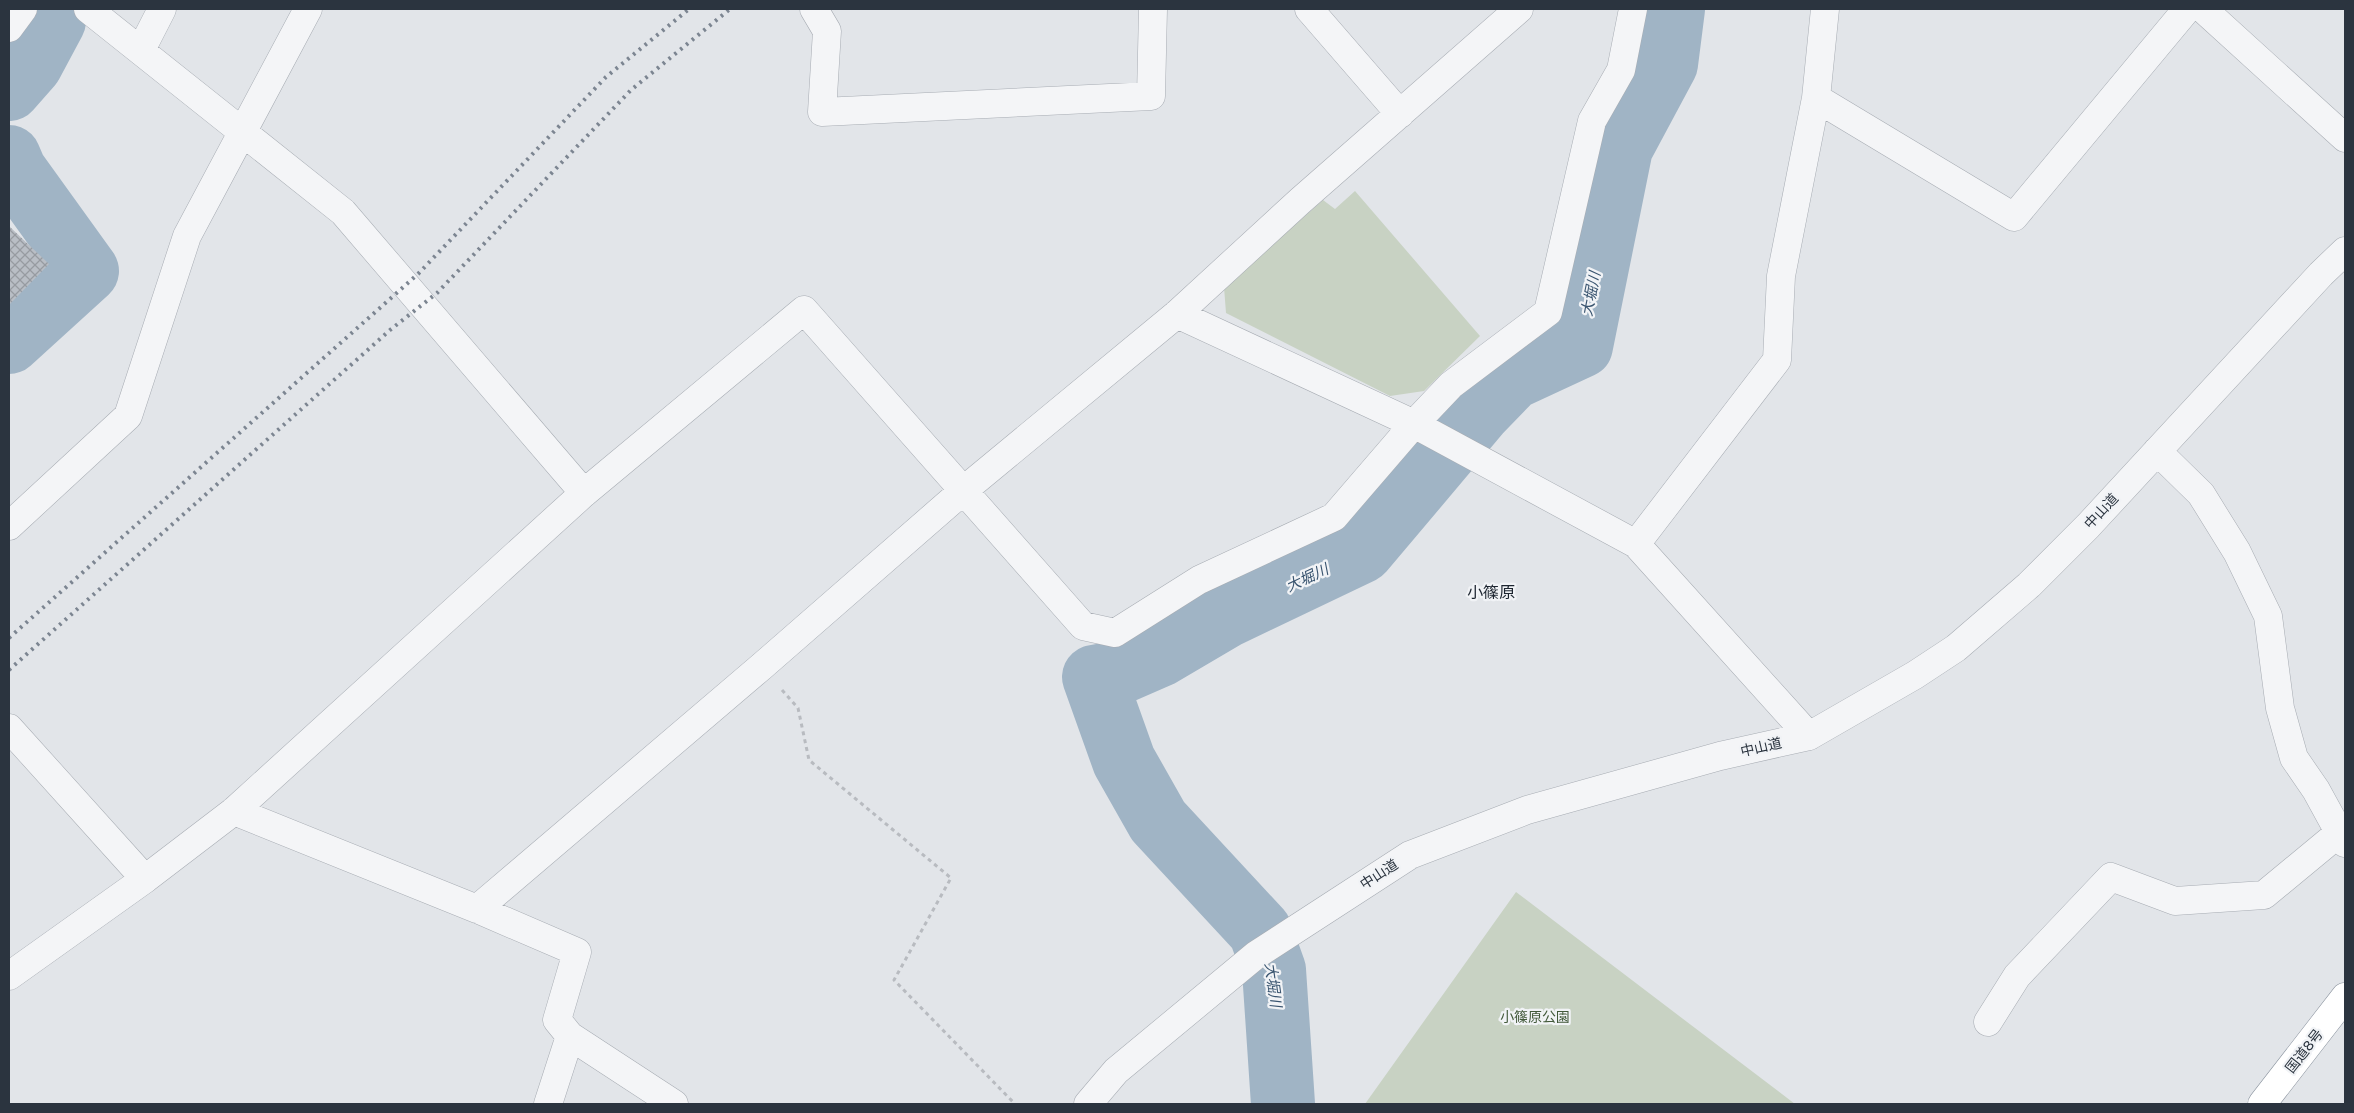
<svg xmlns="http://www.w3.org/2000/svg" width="2354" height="1113" viewBox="0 0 2354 1113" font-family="'Varela Round','Noto Sans JP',sans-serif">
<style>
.green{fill:#c8d2c3}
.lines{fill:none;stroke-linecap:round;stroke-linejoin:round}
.river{stroke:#a0b4c5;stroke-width:64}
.building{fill:url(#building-cross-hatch)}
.minor-casing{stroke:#a7acb3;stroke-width:29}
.highway-casing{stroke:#8a939e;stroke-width:29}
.path{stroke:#b8bbc0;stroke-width:3;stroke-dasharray:4 4;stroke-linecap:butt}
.minor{stroke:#f4f5f7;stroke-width:28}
.highway{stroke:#fff;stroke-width:28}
.rail{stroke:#7c8591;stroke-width:4;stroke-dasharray:2.5 5;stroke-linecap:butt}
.labels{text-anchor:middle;stroke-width:4.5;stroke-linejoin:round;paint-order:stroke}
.street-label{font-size:14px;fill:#2b343f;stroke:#f1f3f6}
.park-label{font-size:14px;fill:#42593a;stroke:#f1f3f6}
.water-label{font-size:15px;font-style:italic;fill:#39546f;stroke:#f1f3f6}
.quarter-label{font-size:16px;fill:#1d2530;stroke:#f1f3f6}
</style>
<defs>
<pattern id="building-cross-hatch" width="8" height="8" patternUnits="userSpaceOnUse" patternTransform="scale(1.25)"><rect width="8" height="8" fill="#b9bec5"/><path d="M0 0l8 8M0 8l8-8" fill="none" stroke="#979ba1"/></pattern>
</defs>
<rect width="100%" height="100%" fill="#e2e5e9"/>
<path class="green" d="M 1355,191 L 1480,336 L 1424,391 L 1390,396 L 1226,313 L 1224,287 L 1323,200 L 1335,209 Z
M 1516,892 L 1795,1104 L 1365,1104 Z"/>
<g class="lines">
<path class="river" d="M 9,89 L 31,64 L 54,21
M 9,157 L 15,171 L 87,271 L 9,342
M 1283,1104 L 1274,970 L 1260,931 L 1158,821 L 1124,761 L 1094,677 L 1121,672 L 1160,655 L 1228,615 L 1362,551 L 1480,411 L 1512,378 L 1581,346 L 1621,148 L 1666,64 L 1673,9"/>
</g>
<path class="building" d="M 9,226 L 49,264 L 9,305 Z"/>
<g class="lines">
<defs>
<path id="minor" d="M 88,9 L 343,212 L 584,493
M 814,9 L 827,31 L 822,112 L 1151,96 L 1153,9
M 1309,9 L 1400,114
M 2203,9 L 2345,138
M 9,28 L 23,9
M 141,50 L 162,9
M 1816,98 L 2014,217 L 2187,9
M 1177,314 L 1414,424 L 1636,544 L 1809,736
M 2157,451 L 2201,494 L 2237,552 L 2268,616 L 2280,708 L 2294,758 L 2316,790 L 2345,843
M 9,526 L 128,416 L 187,236 L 308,9
M 1636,544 L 1777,360 L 1781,276 L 1816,98 L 1825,9
M 9,728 L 145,879
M 234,811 L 477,909 L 577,952 L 557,1020 L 570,1036 L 674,1104
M 477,909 L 761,667 L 964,490 L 1177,314 L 1300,201 L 1519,9
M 9,976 L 145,879 L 234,811 L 584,493 L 804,310 L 1083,626 L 1115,633 L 1199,580 L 1334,517 L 1414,424 L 1451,385 L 1548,312 L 1592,121 L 1621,70 L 1633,9
M 1988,1022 L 2017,976 L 2111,877 L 2175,901 L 2264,895 L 2339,833
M 548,1104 L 570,1036
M 1088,1104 L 1116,1071 L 1256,955 L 1410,855 L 1527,810 L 1720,756 L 1809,736 L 1915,675 L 1956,648 L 2029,585 L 2088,526 L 2321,274 L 2345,251"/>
<path id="highway" d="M 2262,1104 L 2345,997"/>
</defs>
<use href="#minor" class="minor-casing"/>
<use href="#highway" class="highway-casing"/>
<path class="path" d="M 782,690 L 798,708 L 809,760 L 951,878 L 894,980 L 1015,1104"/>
<use href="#minor" class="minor"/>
<use href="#highway" class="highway"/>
<path class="rail" d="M 9,638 L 418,274 L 606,77 L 689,9
M 9,670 L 390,330 L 437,293 L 631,90 L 730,9"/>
</g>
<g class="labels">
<g class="street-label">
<text transform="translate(2101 511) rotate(-47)" y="5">中山道</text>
<text transform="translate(1761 747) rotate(-13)" y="5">中山道</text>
<text transform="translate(1379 874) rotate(-33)" y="5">中山道</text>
<text transform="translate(2304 1051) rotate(-52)" y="5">国道8号</text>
</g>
<g class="park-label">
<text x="1535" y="1022">小篠原公園</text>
</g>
<g class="water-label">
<text transform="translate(1591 294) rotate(-79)" y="5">大堀川</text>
<text transform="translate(1307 578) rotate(-25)" y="5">大堀川</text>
<text transform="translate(1273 985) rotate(82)" y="5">大堀川</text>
</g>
<g class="quarter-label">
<text x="1491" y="598">小篠原</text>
</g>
</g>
<rect width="2354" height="1113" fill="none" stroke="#2b343f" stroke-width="20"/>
</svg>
